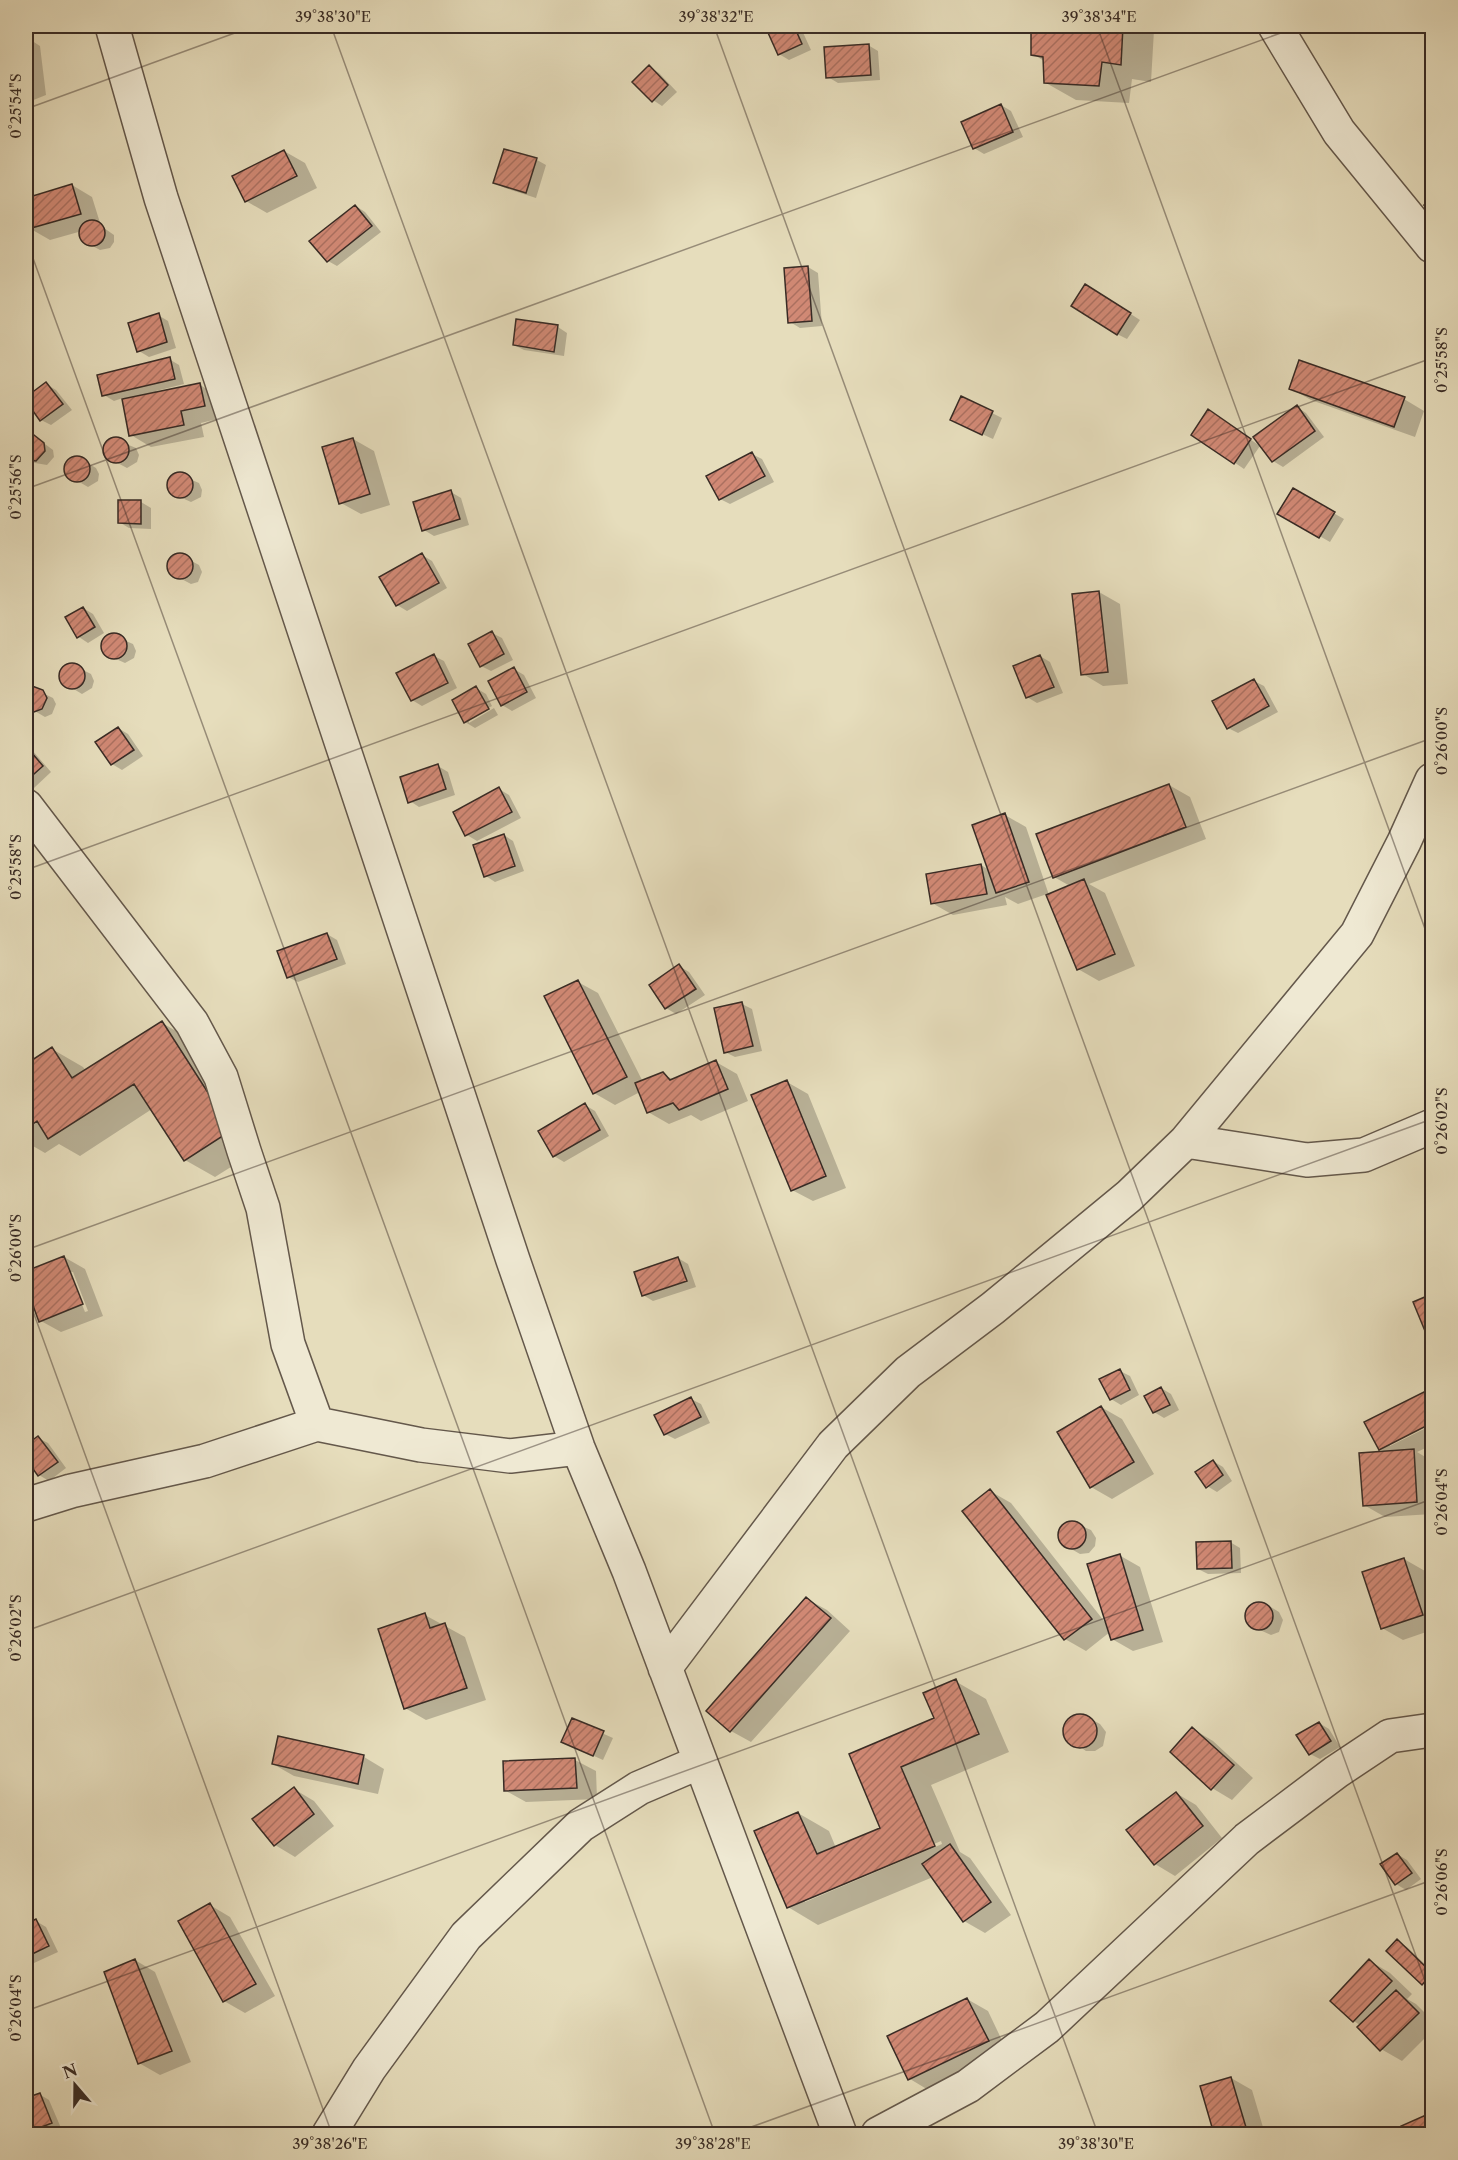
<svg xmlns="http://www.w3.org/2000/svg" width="1458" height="2160" viewBox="0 0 1458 2160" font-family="'Libre Caslon Text',serif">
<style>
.shadow{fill:#0003;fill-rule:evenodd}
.building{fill:url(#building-hatch);stroke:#382b25;stroke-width:1.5}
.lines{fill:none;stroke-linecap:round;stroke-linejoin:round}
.minor-casing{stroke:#64584b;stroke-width:36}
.minor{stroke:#efe9d3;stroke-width:33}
.ticks{fill:none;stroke:#382b25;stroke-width:1.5;stroke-opacity:0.45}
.neatline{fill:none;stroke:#382b25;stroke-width:2}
.ticks-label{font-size:15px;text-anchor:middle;fill:#382b25}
</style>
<defs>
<pattern id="building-hatch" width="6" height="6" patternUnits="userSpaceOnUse" patternTransform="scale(1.5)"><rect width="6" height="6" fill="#d18975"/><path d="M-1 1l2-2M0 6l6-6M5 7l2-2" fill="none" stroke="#ab7060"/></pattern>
</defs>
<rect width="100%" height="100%" fill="#e6ddbc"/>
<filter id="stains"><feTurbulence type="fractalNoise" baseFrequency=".00333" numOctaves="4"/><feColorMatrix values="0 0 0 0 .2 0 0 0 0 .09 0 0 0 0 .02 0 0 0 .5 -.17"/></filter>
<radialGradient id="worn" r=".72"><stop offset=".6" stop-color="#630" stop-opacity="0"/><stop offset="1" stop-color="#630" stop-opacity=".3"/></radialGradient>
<path class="shadow" d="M 529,26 L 550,26 L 541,34 Z
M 767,26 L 800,26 L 811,50 L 789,60 L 779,54 Z
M 1032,26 L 1146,26 L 1154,30 L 1151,82 L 1132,79 L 1129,103 L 1076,100 L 1046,83 L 1044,61 L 1033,54 Z
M 26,37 L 40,46 L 46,95 L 26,103 L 28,122 L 26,123 Z
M 868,45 L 878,51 L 880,80 L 838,83 L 828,77 Z
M 649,67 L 659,73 L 677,92 L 662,106 L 653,100 Z
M 1001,105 L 1011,111 L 1023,137 L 984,154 L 974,148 Z
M 505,150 L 537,160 L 546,165 L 536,198 L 505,188 L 495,183 Z
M 284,151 L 305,163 L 317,188 L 267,213 L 246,201 Z
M 72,185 L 92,197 L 101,226 L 114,235 L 114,242 L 110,248 L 100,250 L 89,244 L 81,236 L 82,231 L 50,240 L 29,228 L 26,216 L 26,199 Z
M 356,206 L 365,212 L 381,232 L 337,266 L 328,261 Z
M 808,267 L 818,273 L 822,326 L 800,328 L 790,322 Z
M 1095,291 L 1140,320 L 1127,339 L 1117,334 Z
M 158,315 L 168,321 L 176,348 L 149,357 L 139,351 Z
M 558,327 L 567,333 L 564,356 L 524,350 L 514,345 Z
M 169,359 L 179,365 L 184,384 L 156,391 L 156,393 L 200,385 L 220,397 L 225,417 L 201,423 L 204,437 L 151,447 L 131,435 L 123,398 L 114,401 L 104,395 Z
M 46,384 L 56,390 L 72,410 L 51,425 L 41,420 L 26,398 Z
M 1290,388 L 1404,399 L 1424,411 L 1415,437 L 1311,400 Z
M 962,398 L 1002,418 L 993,439 L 962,425 Z
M 1297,407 L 1306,413 L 1324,437 L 1283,467 L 1273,461 Z
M 1218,417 L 1260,446 L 1244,469 L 1193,434 Z
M 30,437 L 37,438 L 53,450 L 54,457 L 47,465 L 35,463 L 26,458 L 26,440 Z
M 114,439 L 136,448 L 139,455 L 137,462 L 127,468 L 110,459 L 105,449 L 108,443 Z
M 353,439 L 374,451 L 390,505 L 361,514 L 341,503 Z
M 752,454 L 762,459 L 774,482 L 730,504 L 720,499 Z
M 79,458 L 96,468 L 99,474 L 98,481 L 88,487 L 67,475 L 66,468 L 69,462 Z
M 178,474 L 199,483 L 202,490 L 201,497 L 191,502 L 173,494 L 169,488 L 172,477 Z
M 1293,490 L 1344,519 L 1330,542 L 1279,513 Z
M 451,492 L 461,498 L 469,525 L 434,536 L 424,530 Z
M 141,502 L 151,508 L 151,529 L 129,528 L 119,522 Z
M 422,555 L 432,561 L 447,588 L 407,611 L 397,605 Z
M 182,556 L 199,565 L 202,572 L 198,582 L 191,584 L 170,573 L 169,566 L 174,557 Z
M 1099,592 L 1120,604 L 1128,684 L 1103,686 L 1083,674 Z
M 83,608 L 93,614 L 104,633 L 88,643 L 79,637 Z
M 492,633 L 502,638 L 513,660 L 491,671 L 481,666 Z
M 112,635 L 133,644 L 136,651 L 134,658 L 125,663 L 107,655 L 103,649 L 103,642 Z
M 434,656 L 444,661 L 457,688 L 422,706 L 412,700 Z
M 1040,656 L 1050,662 L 1063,693 L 1037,703 L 1027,697 Z
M 73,665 L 91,674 L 94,681 L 92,688 L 82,694 L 62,682 L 60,675 L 66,666 Z
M 514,669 L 524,675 L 536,698 L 512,711 L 502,705 Z
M 1254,681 L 1264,686 L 1278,712 L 1238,733 L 1228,728 Z
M 32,688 L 53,698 L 56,704 L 52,714 L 45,717 L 26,706 L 26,691 Z
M 476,688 L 486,694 L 492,706 L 469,719 L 469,723 L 494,708 L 498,715 L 475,728 L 465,722 Z
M 118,728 L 128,734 L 143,756 L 122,770 L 112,764 L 98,743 Z
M 26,743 L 51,772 L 34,788 L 26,783 Z
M 438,766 L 448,772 L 455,795 L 419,807 L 410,801 Z
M 1169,785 L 1190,797 L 1206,839 L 1089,884 L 1105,893 L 1135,966 L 1099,981 L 1078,969 L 1047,894 L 1018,904 L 1005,897 L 1007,905 L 953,915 L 932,903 L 981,865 L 989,870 L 1005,815 L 1026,827 L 1049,895 L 1070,886 L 1054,877 Z
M 499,789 L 509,795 L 521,818 L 477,841 L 467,835 L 455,813 Z
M 504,835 L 513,841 L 524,871 L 495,882 L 486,876 Z
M 327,934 L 337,940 L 346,964 L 298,982 L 288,977 Z
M 679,966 L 689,972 L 705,995 L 676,1014 L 666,1008 Z
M 578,982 L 598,993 L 643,1082 L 663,1074 L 674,1080 L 716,1062 L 737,1074 L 748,1101 L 701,1121 L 691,1115 L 669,1124 L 648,1112 L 640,1092 L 615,1105 L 594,1093 Z
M 742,1004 L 752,1009 L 762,1051 L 735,1057 L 725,1052 Z
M 162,1023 L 192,1040 L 261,1148 L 215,1177 L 185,1160 L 152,1109 L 80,1156 L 59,1144 L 45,1153 L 26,1142 L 26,1066 L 52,1049 L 83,1067 L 86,1071 Z
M 787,1082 L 808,1094 L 846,1188 L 813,1201 L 792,1190 Z
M 585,1105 L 595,1111 L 609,1136 L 564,1162 L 554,1156 Z
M 64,1257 L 85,1269 L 103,1316 L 61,1332 L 41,1321 L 26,1282 L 26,1273 ZM 69,1272 L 73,1272 L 88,1311 L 85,1312 Z
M 678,1258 L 688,1264 L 696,1287 L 653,1301 L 643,1295 Z
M 1432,1295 L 1432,1344 L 1415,1303 Z
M 1120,1371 L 1130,1376 L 1139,1395 L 1121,1405 L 1111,1399 Z
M 1161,1388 L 1171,1394 L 1179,1410 L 1164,1418 L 1154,1412 L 1146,1396 Z
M 1432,1389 L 1432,1421 L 1390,1443 L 1390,1446 L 1432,1425 L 1432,1445 L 1417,1452 L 1432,1461 L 1432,1514 L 1385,1517 L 1364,1505 L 1386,1452 L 1380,1449 L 1366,1422 Z
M 691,1399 L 701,1404 L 710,1423 L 675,1439 L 665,1434 Z
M 1101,1407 L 1122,1419 L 1154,1474 L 1112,1499 L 1091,1487 L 1059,1433 Z
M 38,1438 L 48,1443 L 66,1468 L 49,1481 L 39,1475 L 26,1457 L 26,1447 Z
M 1213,1461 L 1223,1467 L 1232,1481 L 1217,1492 L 1207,1486 Z
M 990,1491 L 1011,1503 L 1108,1626 L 1119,1555 L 1140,1567 L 1163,1642 L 1133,1651 L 1112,1639 L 1110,1632 L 1086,1651 L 1065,1639 L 964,1511 Z
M 1072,1522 L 1091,1530 L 1096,1538 L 1095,1546 L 1089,1553 L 1080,1554 L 1066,1546 L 1060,1540 L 1061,1528 Z
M 1230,1542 L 1240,1548 L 1241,1573 L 1208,1574 L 1198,1569 Z
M 1404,1559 L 1425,1571 L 1432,1595 L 1432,1630 L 1403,1640 L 1382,1628 Z
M 807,1599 L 827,1610 L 850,1631 L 751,1742 L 731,1731 Z
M 1256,1603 L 1269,1606 L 1279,1612 L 1283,1620 L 1279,1632 L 1271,1635 L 1251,1626 L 1247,1619 L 1249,1607 Z
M 425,1615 L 465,1637 L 486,1700 L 426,1720 L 405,1708 Z
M 955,1681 L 986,1699 L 1009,1752 L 931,1785 L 960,1852 L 970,1858 L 1011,1915 L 985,1933 L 964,1921 L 933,1877 L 818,1925 L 788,1907 L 798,1813 L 829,1831 L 836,1848 L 882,1829 L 850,1755 L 936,1719 ZM 941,1841 L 942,1844 L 805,1902 L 805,1899 Z
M 1074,1717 L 1089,1718 L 1100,1724 L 1106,1732 L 1103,1746 L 1095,1751 L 1086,1751 L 1067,1738 L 1065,1734 L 1067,1724 Z
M 572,1720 L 613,1738 L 603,1760 L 563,1742 Z
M 1319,1723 L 1329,1729 L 1340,1747 L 1320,1759 L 1310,1754 Z
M 1193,1729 L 1213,1741 L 1253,1778 L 1232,1800 L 1212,1788 Z
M 279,1738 L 364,1757 L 384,1769 L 378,1794 L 294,1776 L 273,1764 Z
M 575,1760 L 596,1771 L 597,1799 L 526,1802 L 506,1791 Z
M 294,1789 L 314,1801 L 334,1826 L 295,1857 L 275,1845 Z
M 1176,1793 L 1196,1805 L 1222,1838 L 1175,1876 L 1155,1864 Z
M 1397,1854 L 1407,1860 L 1421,1879 L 1406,1890 L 1396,1884 Z
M 210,1905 L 230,1917 L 275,1996 L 245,2013 L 224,2001 Z
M 36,1921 L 46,1927 L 58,1952 L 34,1963 L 26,1958 L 26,1926 Z
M 1397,1941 L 1407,1947 L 1432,1971 L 1432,1989 L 1423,1984 Z
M 135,1960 L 155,1972 L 191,2062 L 160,2075 L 139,2063 Z
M 1370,1961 L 1390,1973 L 1412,1994 L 1407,1999 L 1416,2004 L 1432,2020 L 1432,2031 L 1402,2061 L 1381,2049 L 1361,2026 L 1354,2021 Z
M 967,1999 L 988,2011 L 1008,2053 L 930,2091 L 910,2079 Z
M 1231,2078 L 1252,2090 L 1265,2134 L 1216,2134 L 1202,2087 Z
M 39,2094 L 49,2100 L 61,2128 L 44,2134 L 32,2134 L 26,2128 L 26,2100 Z
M 1426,2116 L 1432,2120 L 1432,2134 L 1407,2134 L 1403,2127 Z"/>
<path class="building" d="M 765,26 L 794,26 L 802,44 L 778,55 Z
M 1031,26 L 1123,26 L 1121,65 L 1102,62 L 1099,86 L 1044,83 L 1043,57 L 1031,55 Z
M 869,44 L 871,75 L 826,78 L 824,47 Z
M 649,65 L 668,85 L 652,102 L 632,82 Z
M 1001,104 L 1013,132 L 973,149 L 961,122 Z
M 504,149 L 537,158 L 526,193 L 493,183 Z
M 284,150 L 297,176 L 245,202 L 232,176 Z
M 72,184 L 81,214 L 28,229 L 26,221 L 26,198 Z
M 1432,194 L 1432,211 L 1424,205 Z
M 355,205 L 372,226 L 327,262 L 309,241 Z
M79 233a13 13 0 1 1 26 0a13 13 0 1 1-26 0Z
M 808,266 L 812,321 L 788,323 L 784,268 Z
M 1085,284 L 1131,313 L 1117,335 L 1071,306 Z
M 159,313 L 167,342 L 137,352 L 128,323 Z
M 516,319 L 558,325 L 554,352 L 513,345 Z
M 170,357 L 175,379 L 102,396 L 97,375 Z
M 1299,360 L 1405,397 L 1394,427 L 1289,389 Z
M 46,382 L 63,404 L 40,421 L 26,401 L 26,397 Z
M 200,383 L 205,406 L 181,411 L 184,425 L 129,436 L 122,399 Z
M 961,396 L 993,411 L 982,435 L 950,420 Z
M 1297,405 L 1315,431 L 1272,462 L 1253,437 Z
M 1208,409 L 1251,439 L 1234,464 L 1191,435 Z
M 34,435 L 44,443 L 45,451 L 36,461 L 28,460 L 26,459 L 26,437 Z
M103 450a13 13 0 1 1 26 0a13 13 0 1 1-26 0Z
M 353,438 L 370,494 L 339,504 L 322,447 Z
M 752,452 L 765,476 L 719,500 L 706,476 Z
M64 469a13 13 0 1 1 26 0a13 13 0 1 1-26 0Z
M167 485a13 13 0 1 1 26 0a13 13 0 1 1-26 0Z
M 1293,488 L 1335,512 L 1319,538 L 1277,514 Z
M 451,490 L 460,519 L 422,531 L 413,502 Z
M 118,500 L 141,500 L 141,524 L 118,523 Z
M 422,553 L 439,583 L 396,606 L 379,577 Z
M167 566a13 13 0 1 1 26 0a13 13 0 1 1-26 0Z
M 1099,591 L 1108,672 L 1081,675 L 1072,594 Z
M 83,607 L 95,627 L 77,638 L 65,617 Z
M 492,631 L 504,654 L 480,667 L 468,644 Z
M101 646a13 13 0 1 1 26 0a13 13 0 1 1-26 0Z
M 434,654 L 448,683 L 411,701 L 396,673 Z
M 1040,655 L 1054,687 L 1026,698 L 1013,666 Z
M59 676a13 13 0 1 1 26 0a13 13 0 1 1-26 0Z
M 514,667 L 527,692 L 501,706 L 488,681 Z
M 1254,679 L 1269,706 L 1227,729 L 1212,701 Z
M 32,686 L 43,690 L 47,698 L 42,709 L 34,712 L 26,709 L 26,689 Z
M 476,686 L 489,709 L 464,723 L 452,700 Z
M 118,727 L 134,750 L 111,765 L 95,742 Z
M 26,746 L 43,766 L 26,781 Z
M 438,764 L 446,789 L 408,803 L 400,777 Z
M 1169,784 L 1186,827 L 1053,878 L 1036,834 Z
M 499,787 L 512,812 L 465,836 L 453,812 Z
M 1005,813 L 1029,882 L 996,893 L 972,825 Z
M 504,834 L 515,866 L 484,877 L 473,845 Z
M 981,864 L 987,894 L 931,904 L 926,874 Z
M 1084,879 L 1115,954 L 1077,970 L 1046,895 Z
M 327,933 L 337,959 L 287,978 L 277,951 Z
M 679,964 L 696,989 L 665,1009 L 649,985 Z
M 578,980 L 627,1077 L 593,1094 L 544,996 Z
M 742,1002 L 753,1046 L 724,1053 L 714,1008 Z
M 162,1021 L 232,1130 L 184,1161 L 134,1084 L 48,1139 L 37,1121 L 26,1129 L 26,1064 L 52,1047 L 72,1078 Z
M 716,1060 L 728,1089 L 679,1110 L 673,1103 L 647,1113 L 635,1083 L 663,1072 L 670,1080 Z
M 787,1080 L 826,1176 L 791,1191 L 751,1095 Z
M 585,1103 L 600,1130 L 553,1157 L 538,1131 Z
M 64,1256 L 83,1304 L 39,1322 L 26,1286 L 26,1271 Z
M 678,1257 L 687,1281 L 642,1296 L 634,1272 Z
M 1432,1294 L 1432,1348 L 1413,1302 Z
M 1120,1369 L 1130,1390 L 1110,1400 L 1099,1379 Z
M 1161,1387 L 1170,1405 L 1153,1413 L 1144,1396 Z
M 1432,1388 L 1432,1423 L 1379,1450 L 1364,1422 Z
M 691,1397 L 701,1417 L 664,1435 L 654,1415 Z
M 1101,1406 L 1134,1462 L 1090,1488 L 1057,1432 Z
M 38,1436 L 58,1462 L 38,1476 L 26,1459 L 26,1445 Z
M 1414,1449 L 1417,1502 L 1363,1506 L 1359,1453 Z
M 1213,1460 L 1223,1475 L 1206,1488 L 1195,1472 Z
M 990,1489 L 1092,1619 L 1064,1640 L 962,1511 Z
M1058 1535a14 14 0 1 1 28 0a14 14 0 1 1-28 0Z
M 1231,1541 L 1232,1568 L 1197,1569 L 1196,1542 Z
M 1120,1554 L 1143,1630 L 1111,1640 L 1087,1564 Z
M 1404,1558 L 1423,1615 L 1381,1629 L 1362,1572 Z
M 806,1597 L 831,1618 L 730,1732 L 706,1711 Z
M1245 1616a14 14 0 1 1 28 0a14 14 0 1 1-28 0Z
M 425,1613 L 430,1628 L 445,1623 L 467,1688 L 404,1709 L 378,1629 Z
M 956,1679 L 979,1734 L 901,1767 L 935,1846 L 787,1908 L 754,1831 L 798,1812 L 817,1854 L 880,1828 L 849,1754 L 934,1718 L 923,1693 Z
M1063 1731a17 17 0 1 1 34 0a17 17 0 1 1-34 0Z
M 572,1718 L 604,1731 L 593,1756 L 561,1742 Z
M 1319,1722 L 1331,1741 L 1309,1755 L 1296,1735 Z
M 1192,1727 L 1234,1765 L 1211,1790 L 1170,1752 Z
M 278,1736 L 364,1755 L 358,1784 L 272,1764 Z
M 575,1758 L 577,1788 L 504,1791 L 503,1761 Z
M 294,1787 L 314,1814 L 274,1846 L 252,1819 Z
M 1176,1792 L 1203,1826 L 1154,1865 L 1126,1830 Z
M 950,1844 L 991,1902 L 963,1922 L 922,1864 Z
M 1397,1853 L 1412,1873 L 1395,1885 L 1380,1864 Z
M 210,1903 L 256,1984 L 223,2002 L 178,1921 Z
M 36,1919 L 49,1946 L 26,1957 L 26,1924 Z
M 1397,1939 L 1432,1973 L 1422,1985 L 1386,1951 Z
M 135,1959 L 172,2051 L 138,2064 L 104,1972 Z
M 1369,1959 L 1392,1981 L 1353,2022 L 1330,2001 Z
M 1396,1990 L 1419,2013 L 1380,2051 L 1357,2027 Z
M 967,1998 L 989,2041 L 908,2080 L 887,2036 Z
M 1231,2077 L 1248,2134 L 1214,2134 L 1200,2086 Z
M 40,2093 L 52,2123 L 26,2133 L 26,2098 Z
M 1426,2115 L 1432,2128 L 1432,2134 L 1405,2134 L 1401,2126 Z"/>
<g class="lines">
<defs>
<path id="minor" d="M 112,26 L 161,198 L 513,1260 L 578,1448 L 629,1571 L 840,2134
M 1275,26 L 1339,132 L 1432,246
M 26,806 L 192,1023 L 221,1077 L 244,1151 L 263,1208 L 288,1344 L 317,1424
M 1186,1141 L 1307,1160 L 1364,1155 L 1432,1126
M 26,1505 L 71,1491 L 205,1461 L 317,1424 L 421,1445 L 510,1456 L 578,1448
M 665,1668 L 833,1445 L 908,1372 L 993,1308 L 1129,1196 L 1186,1141 L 1357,934 L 1404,842 L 1432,780
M 329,2134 L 369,2069 L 466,1936 L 581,1825 L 639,1788 L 700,1762
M 878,2134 L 968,2086 L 1047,2027 L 1247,1839 L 1336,1772 L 1390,1736 L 1432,1730"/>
</defs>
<use href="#minor" class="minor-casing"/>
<use href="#minor" class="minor"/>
</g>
<path class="ticks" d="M 331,26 L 1098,2134M 714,26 L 1432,2000M 1097,26 L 1432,948M 26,109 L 254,26M 26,239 L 715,2134M 26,489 L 1300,26M 26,870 L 1432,358M 26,1250 L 1432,738M 26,1292 L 332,2134M 26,1631 L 1432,1119M 26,2011 L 1432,1499M 732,2134 L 1432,1880"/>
<rect width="1458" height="2160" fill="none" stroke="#e6ddbc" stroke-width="66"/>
<g transform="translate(75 2085) rotate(340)" stroke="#efe9d3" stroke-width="4.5" paint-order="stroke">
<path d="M0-4.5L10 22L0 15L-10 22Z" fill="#382b25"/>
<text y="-9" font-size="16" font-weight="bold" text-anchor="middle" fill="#382b25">N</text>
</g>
<rect x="33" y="33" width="1392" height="2094" class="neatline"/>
<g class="ticks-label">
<text x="333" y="22">39°38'30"E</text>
<text x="716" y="22">39°38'32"E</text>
<text x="1099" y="22">39°38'34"E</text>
<text transform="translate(16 106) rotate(-90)" y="5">0°25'54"S</text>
<text transform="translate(1442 360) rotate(-90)" y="5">0°25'58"S</text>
<text transform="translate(16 487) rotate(-90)" y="5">0°25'56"S</text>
<text transform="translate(1442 741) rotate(-90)" y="5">0°26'00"S</text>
<text transform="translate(16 867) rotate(-90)" y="5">0°25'58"S</text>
<text transform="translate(1442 1121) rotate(-90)" y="5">0°26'02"S</text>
<text transform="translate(16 1248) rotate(-90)" y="5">0°26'00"S</text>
<text transform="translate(1442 1502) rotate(-90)" y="5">0°26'04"S</text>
<text transform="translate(16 1628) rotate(-90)" y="5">0°26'02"S</text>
<text transform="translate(1442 1882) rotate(-90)" y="5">0°26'06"S</text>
<text transform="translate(16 2008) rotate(-90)" y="5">0°26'04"S</text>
<text x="330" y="2149">39°38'26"E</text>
<text x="713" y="2149">39°38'28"E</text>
<text x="1096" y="2149">39°38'30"E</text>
</g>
<rect width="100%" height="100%" filter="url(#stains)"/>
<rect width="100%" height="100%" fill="url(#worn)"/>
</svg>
